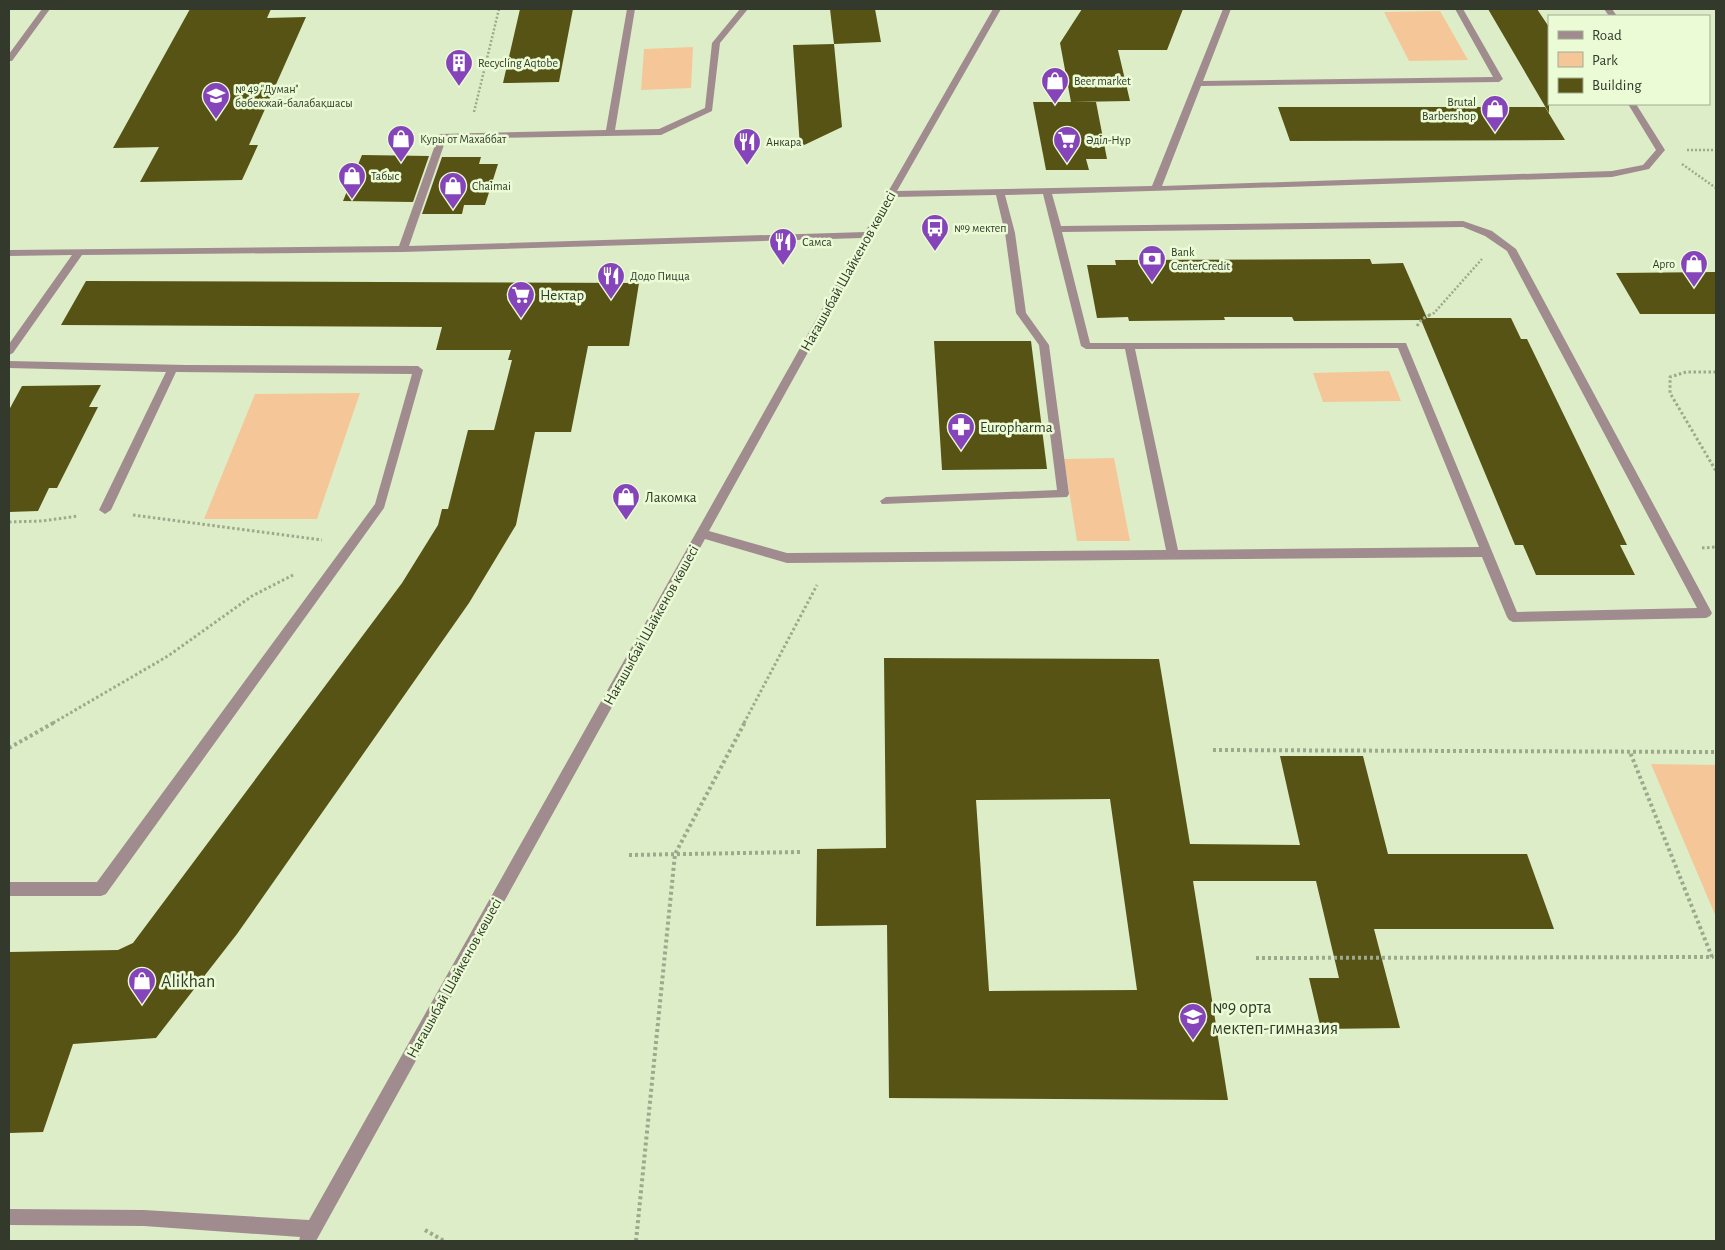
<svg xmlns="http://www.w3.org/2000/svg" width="1725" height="1250" viewBox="0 0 1725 1250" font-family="'Alegreya Sans',sans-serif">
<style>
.green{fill:#f5c798}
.building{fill:#565314;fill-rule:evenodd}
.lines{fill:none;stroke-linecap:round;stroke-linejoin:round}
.path-far2{stroke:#9da98d;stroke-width:2.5;stroke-dasharray:2 2;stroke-linecap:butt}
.path-far1{stroke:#9da98d;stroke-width:3;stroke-dasharray:2.5 2.5;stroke-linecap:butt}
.path{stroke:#9da98d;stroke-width:4;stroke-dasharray:3 3;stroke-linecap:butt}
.minor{fill:#a08c8f;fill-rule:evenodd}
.labels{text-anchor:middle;stroke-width:5;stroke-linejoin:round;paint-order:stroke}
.far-poi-label{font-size:12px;fill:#333a2b;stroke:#eafbd5;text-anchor:start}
.street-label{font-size:15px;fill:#333a2b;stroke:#eafbd5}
.poi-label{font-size:15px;fill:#333a2b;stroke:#eafbd5;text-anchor:start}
.near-poi-label{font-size:18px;fill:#333a2b;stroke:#eafbd5;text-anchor:start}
</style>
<rect width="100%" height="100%" fill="#ddedc8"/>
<path class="green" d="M 1440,11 L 1468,60 L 1409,61 L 1384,12 Z
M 693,47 L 691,88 L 641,90 L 644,49 Z
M 1389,371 L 1401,401 L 1323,402 L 1313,373 Z
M 360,393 L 317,519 L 204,519 L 255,394 Z
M 1114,458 L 1130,541 L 1077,541 L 1064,459 Z
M 1651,764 L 1716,765 L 1716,917 Z"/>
<path class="building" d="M 190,9 L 271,9 L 267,18 L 306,17 L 249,145 L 258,145 L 242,180 L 140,182 L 159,147 L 113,148 Z
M 520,9 L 573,9 L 559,82 L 503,83 Z
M 830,9 L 875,9 L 881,42 L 834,44 Z
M 1082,9 L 1183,9 L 1167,50 L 1118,50 L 1130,101 L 1071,102 L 1060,43 Z
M 1488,9 L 1537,9 L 1549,27 L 1549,113 Z
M 834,44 L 842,127 L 800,147 L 793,45 Z
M 1033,102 L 1096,102 L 1107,159 L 1086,159 L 1089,170 L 1046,170 Z
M 1278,107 L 1545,107 L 1565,140 L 1290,141 Z
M 362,155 L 429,156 L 413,202 L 343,201 Z
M 442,157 L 481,157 L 479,164 L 498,164 L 485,205 L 464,205 L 462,214 L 422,214 Z
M 1370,259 L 1372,264 L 1403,263 L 1427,318 L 1511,318 L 1521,339 L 1527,339 L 1627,545 L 1620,545 L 1635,575 L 1536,575 L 1523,545 L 1515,545 L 1421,320 L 1294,321 L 1292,317 L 1224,317 L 1225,320 L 1129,321 L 1128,317 L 1097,318 L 1087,265 L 1116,265 L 1115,260 Z
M 1716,272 L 1716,314 L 1640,314 L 1616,273 Z
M 86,281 L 639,283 L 629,346 L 588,346 L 571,432 L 535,432 L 516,525 L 469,603 L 237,934 L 156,1038 L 73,1044 L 43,1132 L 9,1133 L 9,952 L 118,950 L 133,943 L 402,583 L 438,525 L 442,509 L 448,509 L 468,430 L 494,430 L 512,360 L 508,360 L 511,350 L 436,350 L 442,327 L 61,325 Z
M 934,341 L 1031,341 L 1047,469 L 942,470 Z
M 101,385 L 89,407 L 98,407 L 57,488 L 49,488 L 38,511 L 9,512 L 9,410 L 22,386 Z
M 884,658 L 1159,659 L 1190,844 L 1300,845 L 1280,756 L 1363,756 L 1388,854 L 1527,854 L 1554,929 L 1374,929 L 1400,1028 L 1321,1029 L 1309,978 L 1339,978 L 1316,881 L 1193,881 L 1228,1100 L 889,1098 L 887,925 L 816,926 L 817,849 L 886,848 ZM 1110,799 L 1137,990 L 989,991 L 976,800 Z"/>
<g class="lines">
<path class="path-far2" d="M 474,112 L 499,9
M 1687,150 L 1716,150
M 1682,164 L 1716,188
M 1429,315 L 1434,313 L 1482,259"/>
<path class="path-far1" d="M 1417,326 L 1422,319 L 1432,314
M 1716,372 L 1686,372 L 1670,377 L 1670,393 L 1716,471
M 133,515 L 322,540
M 9,522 L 42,521 L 78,516
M 1702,548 L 1716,547
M 53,723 L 168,656 L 252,596 L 293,575
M 744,723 L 817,585"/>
<path class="path" d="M 9,748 L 55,722
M 1213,750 L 1716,752
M 629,855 L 801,852
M 1256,958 L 1712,957 L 1630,752
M 425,1230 L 444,1241
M 636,1241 L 675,854 L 745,722"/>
<path class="minor" d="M 42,9 L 50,9 L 12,61 L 9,61 L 9,54 Z
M 627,9 L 635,9 L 615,130 L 659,129 L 705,108 L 712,43 L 740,9 L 748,9 L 720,43 L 712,111 L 661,135 L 446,139 L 409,246 L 865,232 L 993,9 L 1001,9 L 897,191 L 1152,186 L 1223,9 L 1231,9 L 1203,81 L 1493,77 L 1455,9 L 1463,9 L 1503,79 L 1499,82 L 1201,86 L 1162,186 L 1612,171 L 1643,165 L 1656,150 L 1628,104 L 1636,104 L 1665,150 L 1649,169 L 1612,177 L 1052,194 L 1061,226 L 1463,221 L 1492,231 L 1516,249 L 1712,613 L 1710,616 L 1706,618 L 1513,622 L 1509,620 L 1507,617 L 1482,557 L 787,563 L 705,539 L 316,1241 L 299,1241 L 300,1237 L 144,1226 L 9,1225 L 9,1209 L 144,1210 L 309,1220 L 862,238 L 403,252 L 82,255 L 13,353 L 9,355 L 9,344 L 72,255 L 9,256 L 9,250 L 399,246 L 439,134 L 606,130 ZM 1043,194 L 1081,346 L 1086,349 L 1125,349 L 1166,550 L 787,553 L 709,531 L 894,197 L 996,195 L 1005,233 L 1016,313 L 1039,345 L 1057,490 L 886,497 L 880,501 L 882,504 L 1067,497 L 1069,494 L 1049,345 L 1026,313 L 1015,233 L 1005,195 ZM 1463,227 L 1485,236 L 1507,251 L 1697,608 L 1517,612 L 1406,343 L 1090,343 L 1062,232 ZM 1398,348 L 1479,547 L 1178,550 L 1135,349 Z
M 1604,9 L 1612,9 L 1617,16 L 1609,16 Z
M 9,361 L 187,365 L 418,366 L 423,370 L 384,508 L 106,894 L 101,896 L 9,896 L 9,882 L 97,882 L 375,504 L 412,374 L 176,372 L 111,510 L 105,514 L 99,510 L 166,372 L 9,368 Z"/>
</g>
<defs>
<symbol id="building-pin" viewBox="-11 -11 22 30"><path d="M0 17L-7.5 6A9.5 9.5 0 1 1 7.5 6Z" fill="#8544b9" stroke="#eafbd5"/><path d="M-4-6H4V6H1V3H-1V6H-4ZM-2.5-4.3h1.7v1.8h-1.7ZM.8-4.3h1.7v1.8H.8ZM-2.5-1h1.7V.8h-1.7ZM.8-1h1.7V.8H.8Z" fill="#fff"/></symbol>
<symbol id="shop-pin" viewBox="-11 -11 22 30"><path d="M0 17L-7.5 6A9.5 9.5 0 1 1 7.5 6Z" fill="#8544b9" stroke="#eafbd5"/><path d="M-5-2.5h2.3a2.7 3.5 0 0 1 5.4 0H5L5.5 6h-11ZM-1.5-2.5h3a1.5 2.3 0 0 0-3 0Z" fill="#fff"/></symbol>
<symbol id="school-pin" viewBox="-11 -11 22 30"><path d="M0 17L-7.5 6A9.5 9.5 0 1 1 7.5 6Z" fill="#8544b9" stroke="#eafbd5"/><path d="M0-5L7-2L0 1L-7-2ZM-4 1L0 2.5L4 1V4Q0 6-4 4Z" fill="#fff"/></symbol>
<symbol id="supermarket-pin" viewBox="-11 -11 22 30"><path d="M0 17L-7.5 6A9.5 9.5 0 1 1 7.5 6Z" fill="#8544b9" stroke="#eafbd5"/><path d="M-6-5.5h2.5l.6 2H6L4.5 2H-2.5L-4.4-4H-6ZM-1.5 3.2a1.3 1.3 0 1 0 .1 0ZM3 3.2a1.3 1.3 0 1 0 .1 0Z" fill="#fff"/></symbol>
<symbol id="restaurant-pin" viewBox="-11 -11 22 30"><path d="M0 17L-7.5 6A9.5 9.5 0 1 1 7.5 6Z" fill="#8544b9" stroke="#eafbd5"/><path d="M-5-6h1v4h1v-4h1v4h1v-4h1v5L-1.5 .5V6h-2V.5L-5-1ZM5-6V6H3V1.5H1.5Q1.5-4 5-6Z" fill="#fff"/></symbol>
<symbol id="bus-pin" viewBox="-11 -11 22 30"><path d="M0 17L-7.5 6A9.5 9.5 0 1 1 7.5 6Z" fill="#8544b9" stroke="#eafbd5"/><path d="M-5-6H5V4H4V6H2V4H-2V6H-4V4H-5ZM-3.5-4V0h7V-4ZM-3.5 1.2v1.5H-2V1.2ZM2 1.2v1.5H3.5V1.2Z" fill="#fff"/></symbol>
<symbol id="bank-pin" viewBox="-11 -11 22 30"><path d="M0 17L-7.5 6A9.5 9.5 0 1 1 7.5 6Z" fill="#8544b9" stroke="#eafbd5"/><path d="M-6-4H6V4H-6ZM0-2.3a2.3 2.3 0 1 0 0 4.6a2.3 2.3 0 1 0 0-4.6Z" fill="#fff"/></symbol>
<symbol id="pharmacy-pin" viewBox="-11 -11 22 30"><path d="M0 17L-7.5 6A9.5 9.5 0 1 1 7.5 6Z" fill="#8544b9" stroke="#eafbd5"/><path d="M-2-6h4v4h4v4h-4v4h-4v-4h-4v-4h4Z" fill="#fff"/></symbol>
</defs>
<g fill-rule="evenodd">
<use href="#building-pin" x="443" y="47" width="32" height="43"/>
<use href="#shop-pin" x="1039" y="65" width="32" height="43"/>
<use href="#school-pin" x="200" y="80" width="32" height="43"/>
<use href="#shop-pin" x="1479" y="93" width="32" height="43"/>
<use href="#shop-pin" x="385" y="123" width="32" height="43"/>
<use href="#supermarket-pin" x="1051" y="124" width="32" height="43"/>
<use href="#restaurant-pin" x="731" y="126" width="32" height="43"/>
<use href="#shop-pin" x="336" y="160" width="32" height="43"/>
<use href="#shop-pin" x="437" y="170" width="32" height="43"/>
<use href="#bus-pin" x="919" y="212" width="32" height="43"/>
<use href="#restaurant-pin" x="767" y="226" width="32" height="43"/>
<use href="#bank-pin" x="1136" y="243" width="32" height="43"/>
<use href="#shop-pin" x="1678" y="248" width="32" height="43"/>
<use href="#restaurant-pin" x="595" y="260" width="32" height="43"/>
<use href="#supermarket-pin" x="505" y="279" width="32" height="43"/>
<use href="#pharmacy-pin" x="945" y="411" width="32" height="43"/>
<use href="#shop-pin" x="610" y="481" width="32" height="43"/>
<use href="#shop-pin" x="126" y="965" width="32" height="43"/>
<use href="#school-pin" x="1177" y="1001" width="32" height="43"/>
</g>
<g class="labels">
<g class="far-poi-label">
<text x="478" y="67">Recycling Aqtobe</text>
<text x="1074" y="85">Beer market</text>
<text x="235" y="93">№ 49 "Думан"<tspan x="235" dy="14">бөбекжай-балабақшасы</tspan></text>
<text x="1476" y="106" text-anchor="end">Brutal<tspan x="1476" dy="14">Barbershop</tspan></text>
<text x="420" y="143">Куры от Махаббат</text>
<text x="1086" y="144">Әділ-Нұр</text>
<text x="766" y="146">Анкара</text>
<text x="371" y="180">Табыс</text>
<text x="472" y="190">Chaimai</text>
<text x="954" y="232">№9 мектеп</text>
<text x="802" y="246">Самса</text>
<text x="1171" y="256">Bank<tspan x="1171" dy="14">CenterCredit</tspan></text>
<text x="1675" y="268" text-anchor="end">Арго</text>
<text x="630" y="280">Додо Пицца</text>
</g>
<g class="street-label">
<text transform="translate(848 271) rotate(-61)" y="5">Нағашыбай Шайкенов көшесі</text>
<text transform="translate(651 625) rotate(-61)" y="5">Нағашыбай Шайкенов көшесі</text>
<text transform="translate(454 978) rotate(-61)" y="5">Нағашыбай Шайкенов көшесі</text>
</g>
<g class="poi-label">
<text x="540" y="300">Нектар</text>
<text x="980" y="432">Europharma</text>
<text x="645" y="502">Лакомка</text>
</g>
<g class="near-poi-label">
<text x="161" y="987">Alikhan</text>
<text x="1212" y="1013">№9 орта<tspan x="1212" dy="21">мектеп-гимназия</tspan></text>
</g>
</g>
<rect width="1725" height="1250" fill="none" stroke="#333a2b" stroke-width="20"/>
<rect x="1548" y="15" width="162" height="90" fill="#eafbd5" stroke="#a1ae91"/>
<rect x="1558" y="31" width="25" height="8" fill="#a08c8f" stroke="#a1ae91"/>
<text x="1592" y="40" font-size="15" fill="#333a2b">Road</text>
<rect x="1558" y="52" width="25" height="15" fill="#f5c798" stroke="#a1ae91"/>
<text x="1592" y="65" font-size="15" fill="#333a2b">Park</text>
<rect x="1558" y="78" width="25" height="15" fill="#565314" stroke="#a1ae91"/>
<text x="1592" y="90" font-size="15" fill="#333a2b">Building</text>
</svg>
